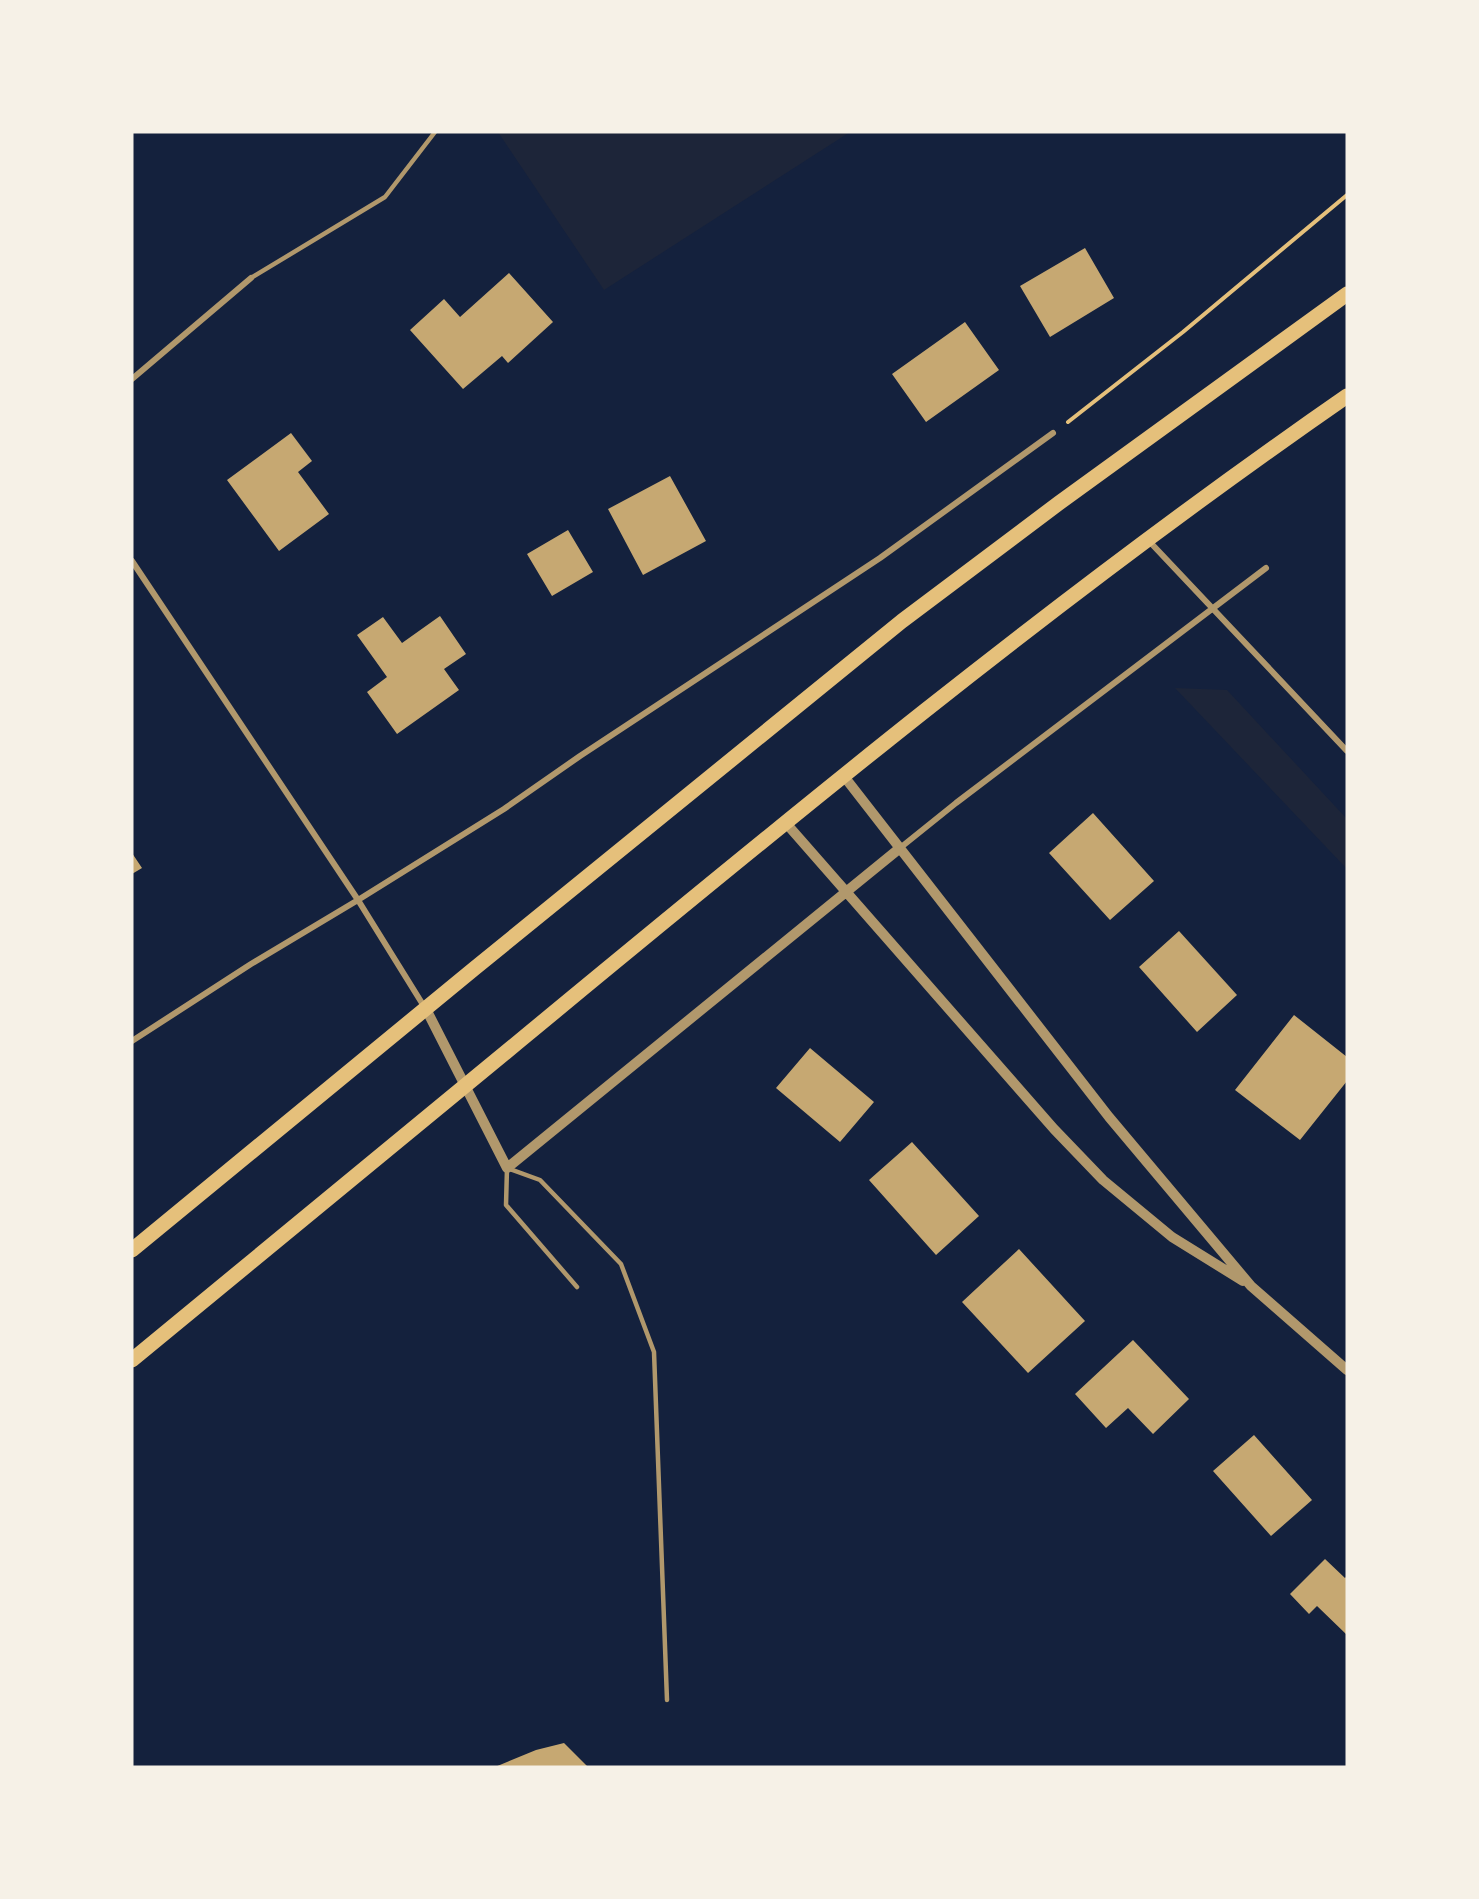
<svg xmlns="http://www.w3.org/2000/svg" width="1479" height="1899" viewBox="0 0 1479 1899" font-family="Jost,sans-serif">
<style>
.green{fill:#1d2539}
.building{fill:#c6a872}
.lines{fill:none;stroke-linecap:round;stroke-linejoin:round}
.path{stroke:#e5c07b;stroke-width:4}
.service{stroke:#b1986c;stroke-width:4.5}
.minor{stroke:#b1986c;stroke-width:6}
.tertiary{stroke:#b1986c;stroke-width:10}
.primary{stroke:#e5c07b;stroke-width:15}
</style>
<rect width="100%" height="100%" fill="#14213d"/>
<path class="green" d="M 498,132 L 850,132 L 604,290 Z
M 1175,688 L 1227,690 L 1347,819 L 1347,869 Z"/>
<path class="building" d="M 1085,248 L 1114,298 L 1050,337 L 1020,286 Z
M 509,273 L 553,322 L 508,363 L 502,356 L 463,389 L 410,330 L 444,299 L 460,317 Z
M 965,322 L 999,370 L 926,422 L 892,374 Z
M 291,433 L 312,461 L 298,472 L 329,514 L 279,551 L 227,480 Z
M 670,476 L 706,541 L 643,575 L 608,509 Z
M 568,530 L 593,572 L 552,596 L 527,554 Z
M 440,616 L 466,654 L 444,669 L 459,690 L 397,734 L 367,692 L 387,677 L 357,635 L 383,617 L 402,643 Z
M 1093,813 L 1154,881 L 1110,920 L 1049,853 Z
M 132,853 L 142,868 L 132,874 Z
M 1179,931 L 1237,995 L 1197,1032 L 1139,967 Z
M 1294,1015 L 1347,1057 L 1347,1081 L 1300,1140 L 1235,1090 Z
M 810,1048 L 874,1102 L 840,1142 L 776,1088 Z
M 912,1142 L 979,1216 L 936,1255 L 869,1180 Z
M 1019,1249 L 1085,1321 L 1028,1373 L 962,1302 Z
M 1133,1340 L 1189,1399 L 1153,1434 L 1128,1408 L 1106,1428 L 1075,1394 Z
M 1254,1435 L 1312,1500 L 1271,1536 L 1213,1471 Z
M 1325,1559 L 1345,1578 L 1347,1576 L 1347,1635 L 1317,1606 L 1309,1614 L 1290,1594 Z
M 564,1743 L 588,1767 L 495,1767 L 536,1750 Z"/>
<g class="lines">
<path class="path" d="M 1068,422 L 1183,332 L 1347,195"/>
<path class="service" d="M 251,278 L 385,197 L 435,132
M 577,1287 L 506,1205 L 507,1168 L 540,1180 L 621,1264 L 654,1352 L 667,1700"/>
<path class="minor" d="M 132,379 L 251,278
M 1148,540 L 1347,751
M 132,561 L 358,900 L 425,1008
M 900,848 L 956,803 L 1266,568
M 132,1041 L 251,964 L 358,900 L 504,809 L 580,756 L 880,558 L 1053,433"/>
<path class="tertiary" d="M 843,775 L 1109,1117 L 1251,1286 L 1347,1370
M 785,822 L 1054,1129 L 1103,1180 L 1172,1237 L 1243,1281
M 426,1009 L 507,1168 L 900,848"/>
<path class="primary" d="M 132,1250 L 475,968 L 902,621 L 1059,503 L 1347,294
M 132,1360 C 261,1255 389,1149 517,1043 C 788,819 1058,596 1347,396"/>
</g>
<rect width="1479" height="1899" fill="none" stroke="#f6f1e7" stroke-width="267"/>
</svg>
